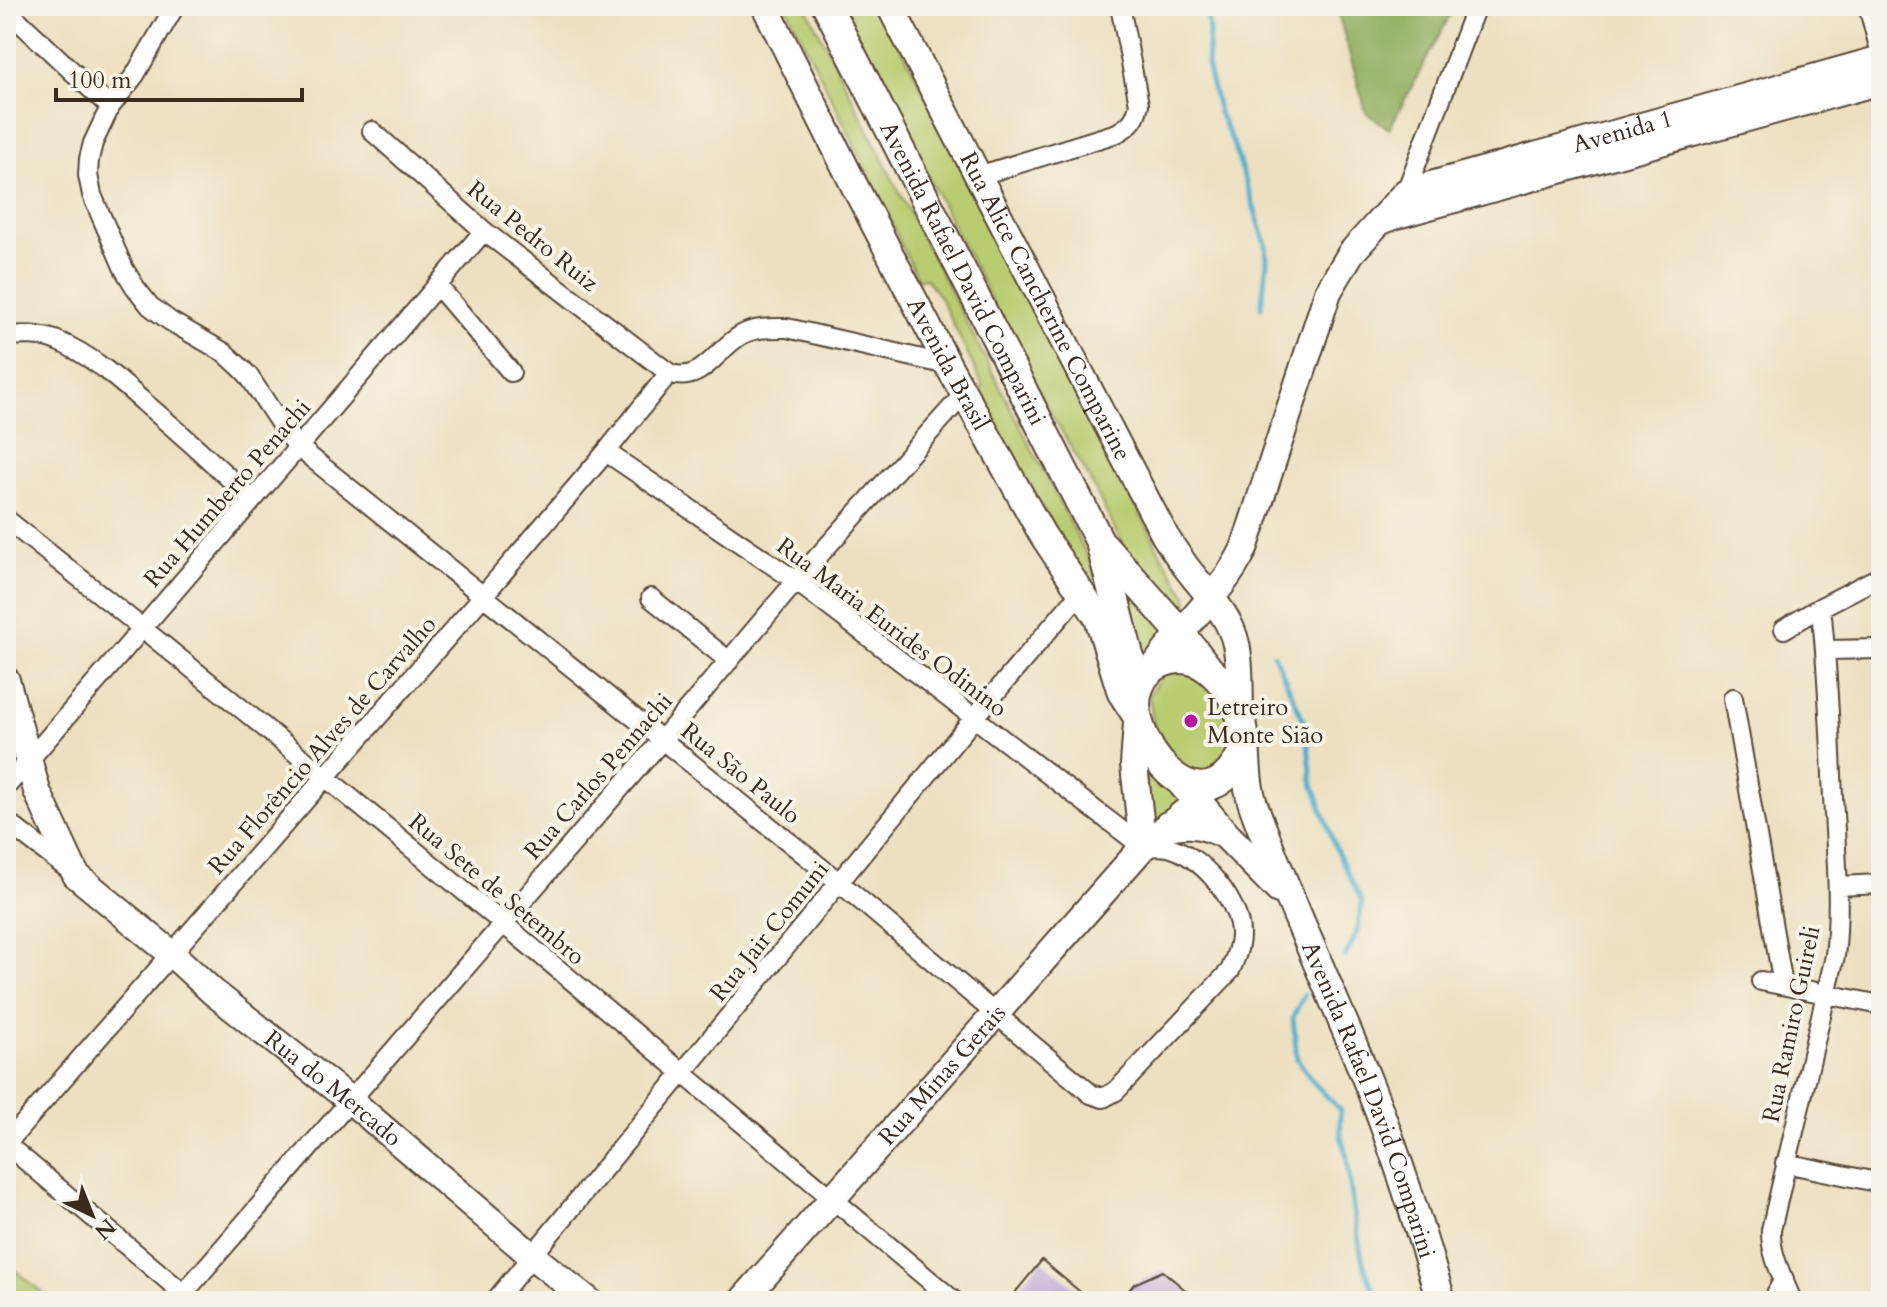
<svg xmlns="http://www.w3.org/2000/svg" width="1887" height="1307" viewBox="0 0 1887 1307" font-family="Cardo,serif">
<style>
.green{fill:#b9cc6f;stroke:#7a7b46;stroke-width:2}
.forest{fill:#92b062;stroke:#666d40;stroke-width:2}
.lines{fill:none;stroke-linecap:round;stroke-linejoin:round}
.stream{stroke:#4baecb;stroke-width:5}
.building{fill:#b8a0d6}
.street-casing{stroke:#564536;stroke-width:22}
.secondary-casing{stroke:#564536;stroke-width:30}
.primary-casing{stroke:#564536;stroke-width:32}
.street{stroke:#fff;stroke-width:18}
.secondary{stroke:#fff;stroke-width:26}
.primary{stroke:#fff;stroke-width:28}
.poi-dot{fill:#b5179e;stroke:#f7f3e8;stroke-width:3}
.labels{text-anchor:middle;stroke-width:8;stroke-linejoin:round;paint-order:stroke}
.street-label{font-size:24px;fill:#3b2a1e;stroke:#f7f3e8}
.poi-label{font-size:24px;fill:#3b2a1e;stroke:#f7f3e8;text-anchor:start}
</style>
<rect width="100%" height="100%" fill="#f7f3e8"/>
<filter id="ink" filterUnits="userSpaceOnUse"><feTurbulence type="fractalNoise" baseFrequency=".0125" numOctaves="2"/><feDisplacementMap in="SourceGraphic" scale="16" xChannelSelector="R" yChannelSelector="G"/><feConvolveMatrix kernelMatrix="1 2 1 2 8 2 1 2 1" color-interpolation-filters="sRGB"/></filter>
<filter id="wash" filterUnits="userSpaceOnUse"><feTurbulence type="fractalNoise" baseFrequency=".006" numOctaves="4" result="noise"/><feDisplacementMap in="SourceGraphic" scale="32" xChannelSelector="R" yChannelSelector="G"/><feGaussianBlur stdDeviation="1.8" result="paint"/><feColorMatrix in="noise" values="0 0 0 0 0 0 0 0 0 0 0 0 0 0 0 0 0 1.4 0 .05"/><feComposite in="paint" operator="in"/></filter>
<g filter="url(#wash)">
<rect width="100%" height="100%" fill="#ede0c0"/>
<path class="green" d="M 786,6 L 806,6 L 896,186 L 1092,565 L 1111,620 L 1093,585 L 1068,554 L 978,395 L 983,386 L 940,297 L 925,278 L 918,280 L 843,121 Z
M 841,6 L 880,6 L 1161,554 L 1187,596 L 1188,605 L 1181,613 L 1134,563 L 1122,543 L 1087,474 L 1044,401 L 998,314 Z
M 1115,567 L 1169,631 L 1141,663 Z
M 1184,670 L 1208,681 L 1235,729 L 1228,759 L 1207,776 L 1184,769 L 1156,739 L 1149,695 L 1162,675 Z
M 1141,749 L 1186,801 L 1148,835 Z
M 6,1262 L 52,1301 L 6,1301 Z"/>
<path class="forest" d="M 1336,6 L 1455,6 L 1389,129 L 1366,112 Z"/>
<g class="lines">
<path class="stream" d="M 1207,6 L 1209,32 L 1207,65 L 1219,113 L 1233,143 L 1266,244 L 1267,263 L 1261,307
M 1274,654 L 1306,726 L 1312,781 L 1336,849 L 1362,902 L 1357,932 L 1345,957
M 1304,995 L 1293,1017 L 1297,1059 L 1315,1084 L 1340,1110 L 1341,1136 L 1347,1157 L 1353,1209 L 1363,1263 L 1378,1301"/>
</g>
<g id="blocks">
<path class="building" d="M 1042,1260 L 1091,1301 L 1008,1301 Z
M 1163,1271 L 1198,1301 L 1120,1301 L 1134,1284 Z"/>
</g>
</g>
<g filter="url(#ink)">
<use href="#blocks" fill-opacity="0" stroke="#564536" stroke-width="2"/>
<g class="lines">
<defs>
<path id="street" d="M 175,6 L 135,75 L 110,107 L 93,143 L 89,159 L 88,175 L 92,195 L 124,269 L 135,287 L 150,306 L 170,321 L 225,353 L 240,367 L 248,375 L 283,428 L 298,447 L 840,883 L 1091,1094 L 1103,1098 L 1116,1091 L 1230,971 C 1235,959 1240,947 1240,935 C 1241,902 1200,854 1168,847 C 1160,845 1151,847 1143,847 L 796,581 L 606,452
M 1868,6 L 1881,54
M 6,9 L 110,107
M 372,131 L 484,231 L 669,373 C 702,386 717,347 743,334 C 757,327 773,328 787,328 L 948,365
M 978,176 L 1117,133 C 1131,125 1136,119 1139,104 L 1120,6
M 1404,197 L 1476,6
M 437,285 L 511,372
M 6,336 C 23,335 39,334 55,340 C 90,354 118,379 146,404 C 183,435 218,467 252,500
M 6,519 C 326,774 641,1037 954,1301
M 651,598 L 729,661
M 1784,629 L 1821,607 L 1881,576
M 1826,650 L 1881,649
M 1733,698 L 1783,985
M 6,787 L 484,231
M 6,821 L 73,873
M 1838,886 L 1881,884
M 1761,981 L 1881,1005
M 6,1144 L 483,596 L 606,452 L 669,373
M 6,1144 L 190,1299
M 1785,1163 L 1881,1183
M 177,1301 L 662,740 L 796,581 L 964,394
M 495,1301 L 974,718 L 1081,592
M 1772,1301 L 1784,1279
M 1792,1301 C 1783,1278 1770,1254 1771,1230 L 1835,956 C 1841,903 1836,850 1833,797 C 1830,733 1828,670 1821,607"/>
<g id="secondary">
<path id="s1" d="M 765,6 L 855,187 L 948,365 L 1042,534 L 1098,618 L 1121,693 L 1136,716"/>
<path id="s2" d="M 890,6 L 1165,536 C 1174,550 1183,564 1194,577 C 1211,598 1230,617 1236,644 C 1241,666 1239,690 1240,712"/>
<path d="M 1381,221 L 1397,215 L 1881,81"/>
<path id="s3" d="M 1155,666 C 1183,624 1222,594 1244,549 L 1328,292 L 1351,253 L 1406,192 L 1881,59"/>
<path id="s4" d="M 6,680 L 37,791 L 76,875 L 173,955 L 213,992 L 351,1101 L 532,1256 L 589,1301"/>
<path d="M 1137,723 L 1134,765 L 1143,847"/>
<path id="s5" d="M 742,1301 L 1143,847 L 1185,812"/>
</g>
<g id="primary">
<path id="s6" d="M 827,6 L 1100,542 L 1138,690"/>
<path d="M 1104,546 L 1180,632 L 1207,667"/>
<path id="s7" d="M 1245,746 C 1204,848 1115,732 1141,683 C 1145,674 1153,667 1162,663 C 1193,650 1215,671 1231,695 C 1253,729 1240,770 1254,807 C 1286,895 1326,979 1361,1065 C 1393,1142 1418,1221 1441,1301"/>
<path d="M 1180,781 L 1225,834 L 1279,889"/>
<path d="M 1168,826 C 1192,821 1203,824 1225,834"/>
</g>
</defs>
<use href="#street" class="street-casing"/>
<use href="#secondary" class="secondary-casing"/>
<use href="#primary" class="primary-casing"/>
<use href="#street" class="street"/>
<use href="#secondary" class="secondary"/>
<use href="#primary" class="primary"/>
</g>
</g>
<circle class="poi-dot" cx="1191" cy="721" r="8"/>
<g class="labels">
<g class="street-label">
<text dy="8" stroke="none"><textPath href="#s3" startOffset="770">Avenida 1</textPath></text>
<text transform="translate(533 236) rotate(39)" y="8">Rua Pedro Ruiz</text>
<text dy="8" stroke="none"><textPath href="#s6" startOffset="300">Avenida Rafael David Comparini</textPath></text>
<text dy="8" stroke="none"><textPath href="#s2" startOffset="338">Rua Alice Cancherine Comparine</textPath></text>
<text dy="8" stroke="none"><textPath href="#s1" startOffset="402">Avenida Brasil</textPath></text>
<text transform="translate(227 493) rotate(-49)" y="8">Rua Humberto Penachi</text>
<text transform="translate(892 627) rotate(37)" y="8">Rua Maria Eurides Odinino</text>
<text transform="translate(322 745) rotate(-49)" y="8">Rua Florêncio Alves de Carvalho</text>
<text transform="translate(741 773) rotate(39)" y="8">Rua São Paulo</text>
<text transform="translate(598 776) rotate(-49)" y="8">Rua Carlos Pennachi</text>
<text transform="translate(497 889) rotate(40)" y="8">Rua Sete de Setembro</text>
<text transform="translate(769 931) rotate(-51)" y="8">Rua Jair Comuni</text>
<text transform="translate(1791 1024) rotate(-78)" y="8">Rua Ramiro Guireli</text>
<text dy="8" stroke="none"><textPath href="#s5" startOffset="302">Rua Minas Gerais</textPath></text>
<text dy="8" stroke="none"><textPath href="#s4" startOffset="542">Rua do Mercado</textPath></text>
<text dy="8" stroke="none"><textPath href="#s7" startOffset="742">Avenida Rafael David Comparini</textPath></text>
</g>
<g class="poi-label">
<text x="1207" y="715">Letreiro<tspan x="1207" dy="28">Monte Sião</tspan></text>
</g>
</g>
<rect width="1887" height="1307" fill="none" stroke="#f7f3e8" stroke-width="32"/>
<g transform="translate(92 1215) rotate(137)" stroke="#f7f3e8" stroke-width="6" paint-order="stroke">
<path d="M0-6L14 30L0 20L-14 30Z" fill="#3b2a1e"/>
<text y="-12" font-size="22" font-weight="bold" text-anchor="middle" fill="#3b2a1e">N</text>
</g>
<path d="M56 88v12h246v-12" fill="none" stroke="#3b2a1e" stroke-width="4"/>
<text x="68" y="88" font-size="24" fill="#3b2a1e" stroke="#f7f3e8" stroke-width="6" paint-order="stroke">100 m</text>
</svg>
